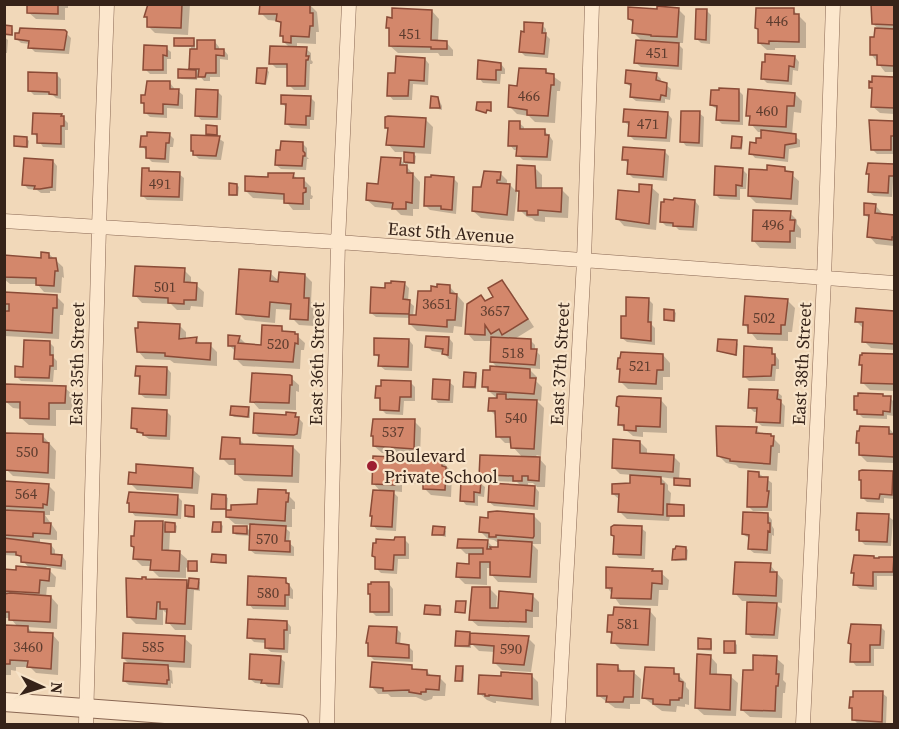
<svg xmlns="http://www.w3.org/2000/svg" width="899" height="729" viewBox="0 0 899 729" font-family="'Source Serif 4',serif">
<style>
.shadow{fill:#0003;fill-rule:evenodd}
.building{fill:#d3876b;stroke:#8a4b37;stroke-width:1.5}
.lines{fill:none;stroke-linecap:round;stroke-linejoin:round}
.minor-casing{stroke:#896753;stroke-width:15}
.tertiary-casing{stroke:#896753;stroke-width:20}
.minor{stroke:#fce7cd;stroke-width:14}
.tertiary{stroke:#fce7cd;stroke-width:18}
.poi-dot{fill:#9d1e31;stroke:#f8e4c9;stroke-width:2}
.labels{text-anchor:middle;stroke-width:4.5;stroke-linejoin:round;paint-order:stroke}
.number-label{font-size:15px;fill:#5d3c2e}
.street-label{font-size:18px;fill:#362319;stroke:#f8e4c9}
.poi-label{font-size:18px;fill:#362319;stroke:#f8e4c9;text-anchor:start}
</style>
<rect width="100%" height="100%" fill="#f1d8b9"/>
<path class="shadow" d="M 25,4 L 68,4 L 68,8 L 65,8 L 65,20 L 36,19 L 28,12 L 29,8 Z
M 148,4 L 190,4 L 188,35 L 155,33 L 148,26 L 149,19 L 146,16 Z
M 872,4 L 894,4 L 894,72 L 885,72 L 871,54 L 880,30 L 873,24 Z
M 310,5 L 317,12 L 319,32 L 316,32 L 316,44 L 297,43 L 297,48 L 306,49 L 311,53 L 311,60 L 313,62 L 312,64 L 310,64 L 309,90 L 294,90 L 289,85 L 288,68 L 276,68 L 271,63 L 290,48 L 284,42 L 284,38 L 282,35 L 282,25 L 278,21 L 268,20 L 261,13 Z
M 678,9 L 685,16 L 683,43 L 677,43 L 683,49 L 682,70 L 641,67 L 636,63 L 643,42 L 634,33 L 634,24 L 629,19 Z
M 706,10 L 711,15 L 710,44 L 701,43 L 697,39 Z
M 793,10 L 806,23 L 806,48 L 775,48 L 775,50 L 767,50 L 759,43 Z
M 432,11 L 439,19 L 438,42 L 446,42 L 453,50 L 453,56 L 440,56 L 438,53 L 398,53 L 390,46 L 391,30 L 388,27 Z
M 542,25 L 546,29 L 546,35 L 550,39 L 548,58 L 525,56 L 521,52 Z
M 4,27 L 13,29 L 13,36 L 4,35 Z
M 66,33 L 71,38 L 69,54 L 35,52 L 30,47 L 30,44 L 21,43 L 16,38 Z
M 4,37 L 8,40 L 7,53 L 4,53 Z
M 194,40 L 195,41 L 195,50 L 215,42 L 219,47 L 219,50 L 224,50 L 228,55 L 228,60 L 220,59 L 220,77 L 210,77 L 210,81 L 204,81 L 198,74 L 197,80 L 181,79 L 180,77 L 193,71 L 191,68 L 191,47 L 178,47 L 176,45 Z
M 166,48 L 171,52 L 171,59 L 167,59 L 167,74 L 150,74 L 145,69 Z
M 795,57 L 799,62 L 798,71 L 793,70 L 792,85 L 767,83 L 762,78 Z
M 425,59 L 429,64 L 428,85 L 413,84 L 412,100 L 393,100 L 389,95 L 396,75 Z
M 501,64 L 505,69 L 505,74 L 501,74 L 500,84 L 483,83 L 479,78 Z
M 267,70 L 269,72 L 266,85 L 260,84 L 258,82 Z
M 546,71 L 561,82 L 560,91 L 557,91 L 555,123 L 535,122 L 529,116 L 517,114 L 510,107 L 518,87 Z
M 56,74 L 61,79 L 61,99 L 56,98 L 53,95 L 34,95 L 29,90 Z
M 656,74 L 661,79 L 660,83 L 666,85 L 671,89 L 670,100 L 665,99 L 665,103 L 636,101 L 631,97 L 631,87 L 626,83 Z
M 874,78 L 894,79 L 894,114 L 880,113 L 872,106 L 873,90 L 871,87 Z
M 170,83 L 174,88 L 174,90 L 178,91 L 183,95 L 183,109 L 167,108 L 167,118 L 150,117 L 145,112 L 146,106 L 142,103 Z
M 738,90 L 743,95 L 743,125 L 722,124 L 717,119 L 718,110 L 711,105 Z
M 217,91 L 222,96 L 221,120 L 201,120 L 197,115 Z
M 795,94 L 802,101 L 801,113 L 794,112 L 792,135 L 800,140 L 800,147 L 789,149 L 788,162 L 755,158 L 751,153 L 762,140 L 763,132 L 758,132 L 751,124 L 751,119 L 748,115 Z
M 310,97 L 315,102 L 314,120 L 310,120 L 310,129 L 291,128 L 287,124 L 287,109 L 283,104 Z
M 438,98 L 442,106 L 442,110 L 431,107 Z
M 699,113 L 704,117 L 703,147 L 686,146 L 682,141 Z
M 668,114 L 672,119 L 670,142 L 634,140 L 629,135 L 629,126 L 624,121 Z
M 61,116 L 68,123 L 68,130 L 65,130 L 65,148 L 43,147 L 34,133 Z
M 426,120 L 433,127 L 431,154 L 412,153 L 416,156 L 415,164 L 405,164 L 406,152 L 395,152 L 388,144 L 389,130 L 386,127 Z
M 870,122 L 894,123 L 894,154 L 877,154 L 872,149 Z
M 519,123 L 524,127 L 524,131 L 544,131 L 549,135 L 553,141 L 551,161 L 523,160 L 518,155 L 518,150 L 514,150 L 510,145 Z
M 216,127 L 218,129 L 218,138 L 224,142 L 221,160 L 199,159 L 194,154 L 211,138 L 207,134 Z
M 169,134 L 174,139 L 173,147 L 170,147 L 169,163 L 152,162 L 147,157 L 147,152 L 142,146 L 148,138 Z
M 27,139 L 29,141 L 28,148 L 18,147 L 16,145 Z
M 741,139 L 743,140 L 742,150 L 734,149 L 732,147 Z
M 302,143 L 307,148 L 307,157 L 309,159 L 307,159 L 306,170 L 281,169 L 276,165 Z
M 664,151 L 669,156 L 667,181 L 633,178 L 629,174 L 628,164 L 624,159 Z
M 400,159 L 420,182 L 419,209 L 413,209 L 413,216 L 401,215 L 395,209 L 375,207 L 367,200 Z
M 53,161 L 57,166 L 56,191 L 50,191 L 50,193 L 41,193 L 37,190 L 28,189 L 24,184 Z
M 870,165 L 894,166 L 892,197 L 874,196 L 869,192 L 870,175 L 867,173 Z
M 535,168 L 542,175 L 542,190 L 562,190 L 569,197 L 568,218 L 545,217 L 545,222 L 535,221 L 532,218 L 527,217 L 520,210 L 521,193 L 517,190 Z
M 784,168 L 799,181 L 798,205 L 756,203 L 749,196 L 768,172 Z
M 148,169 L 151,172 L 179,174 L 184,178 L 183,201 L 147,200 L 142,195 Z
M 742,169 L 747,174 L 746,189 L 740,189 L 740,200 L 720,199 L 715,194 Z
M 500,173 L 507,180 L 507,185 L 510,185 L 517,192 L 514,221 L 481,218 L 473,211 L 483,189 Z
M 293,175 L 298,179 L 304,180 L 311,187 L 311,195 L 313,196 L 312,199 L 310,199 L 310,210 L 293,210 L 285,200 L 253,198 L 246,191 L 269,178 Z
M 453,178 L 458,183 L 456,214 L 430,210 L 425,205 Z
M 237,185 L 239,187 L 238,196 L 232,196 L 230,194 Z
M 651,187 L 659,194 L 656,230 L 624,226 L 617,218 L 640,193 Z
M 695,201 L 699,206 L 697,231 L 679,230 L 676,227 L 666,226 L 661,221 Z
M 875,205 L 882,213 L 882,215 L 894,216 L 894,246 L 876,244 L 869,236 L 870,219 L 865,215 Z
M 790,213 L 797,220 L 797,224 L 801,229 L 801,238 L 796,237 L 796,249 L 760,248 L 753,240 Z
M 49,254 L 63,267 L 64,278 L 62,277 L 61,293 L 44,292 L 37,284 L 10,284 L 4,279 L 4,257 L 42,259 Z
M 184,270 L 191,277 L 191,284 L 196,285 L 204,292 L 203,307 L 191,306 L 190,310 L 177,310 L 171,304 L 142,303 L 135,295 Z
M 270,273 L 280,282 L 305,275 L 312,282 L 311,302 L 316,307 L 314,326 L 299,325 L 292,318 L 292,310 L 276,309 L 275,323 L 245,320 L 238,313 Z
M 502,281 L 509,289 L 534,327 L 513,340 L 531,341 L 535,345 L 535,350 L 540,355 L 540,369 L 528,368 L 537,377 L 536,381 L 542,387 L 541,401 L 536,400 L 544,408 L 541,456 L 536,455 L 546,466 L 545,487 L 537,487 L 533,483 L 528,483 L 528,487 L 535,487 L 539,492 L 538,510 L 494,506 L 489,502 L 490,484 L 481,476 L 523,458 L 513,447 L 512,443 L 505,443 L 498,436 L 497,417 L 490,410 L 499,400 L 483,386 L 491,372 L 498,368 L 491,361 L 492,341 L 474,341 L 467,333 L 486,302 L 495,297 ZM 495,481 L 517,482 L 521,486 L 495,485 Z
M 404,283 L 409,288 L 408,301 L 414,306 L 413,316 L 418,317 L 432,293 L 450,287 L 464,303 L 462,327 L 454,326 L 453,333 L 417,331 L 410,324 L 411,318 L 376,317 L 371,313 L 386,290 Z
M 4,294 L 57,297 L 64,304 L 63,315 L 60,315 L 59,339 L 4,336 L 4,313 L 10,313 L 4,308 Z
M 648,299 L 653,304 L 652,325 L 655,328 L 655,345 L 627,342 L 622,338 L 627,317 Z
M 788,301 L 795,308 L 792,332 L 788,332 L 788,341 L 757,340 L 744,324 Z
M 857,310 L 894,312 L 894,350 L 871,348 L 864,341 L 864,329 L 856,321 Z
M 674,311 L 676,313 L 675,322 L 667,321 L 665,319 Z
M 179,325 L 186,332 L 186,340 L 196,339 L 202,345 L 210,345 L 217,352 L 217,366 L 174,363 L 170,360 L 145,359 L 138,351 Z
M 281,327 L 286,333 L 294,333 L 305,343 L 304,350 L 301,350 L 300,369 L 243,366 L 235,358 L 236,352 L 229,345 L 239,337 L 247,345 L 263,346 Z
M 449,338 L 453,343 L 452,359 L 449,359 L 444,353 L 432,351 L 427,346 Z
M 409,340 L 413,345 L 412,371 L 385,370 L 380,366 L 380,359 L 375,354 Z
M 736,342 L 738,344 L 737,356 L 718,351 Z
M 50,343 L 54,347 L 54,358 L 57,361 L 57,370 L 54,370 L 53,382 L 21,381 L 16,376 Z
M 771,350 L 779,360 L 779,369 L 776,369 L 775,381 L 749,381 L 744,376 Z
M 864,354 L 894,356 L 894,391 L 870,390 L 863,383 L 863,367 L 861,364 Z
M 663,355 L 670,363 L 670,377 L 663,377 L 663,390 L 628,389 L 621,382 L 621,371 L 619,368 Z
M 167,368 L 171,373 L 170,399 L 145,398 L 140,394 L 141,380 L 137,376 Z
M 475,374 L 477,376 L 476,389 L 467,388 L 465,386 Z
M 291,378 L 299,385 L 299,392 L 296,391 L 296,410 L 259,409 L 252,401 Z
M 449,382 L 454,386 L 453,403 L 438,403 L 434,398 Z
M 411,383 L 415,387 L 415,401 L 404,401 L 403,415 L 386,414 L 382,410 L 382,402 L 377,397 Z
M 65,388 L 73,395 L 72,410 L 56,410 L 56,426 L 29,425 L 21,418 L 22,409 L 13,408 L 4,400 Z
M 777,392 L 782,396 L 781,402 L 785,406 L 784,427 L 762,426 L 757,422 L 758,412 L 754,412 L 750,408 Z
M 883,396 L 890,398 L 894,402 L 894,416 L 887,415 L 887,419 L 863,418 L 855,410 Z
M 660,399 L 667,407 L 667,433 L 643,432 L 643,437 L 633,436 L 619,424 L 620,408 L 618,406 Z
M 248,408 L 250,410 L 250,418 L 234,417 L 232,415 Z
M 166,411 L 171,416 L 170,440 L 149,439 L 132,427 Z
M 295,414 L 303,423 L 301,439 L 299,439 L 259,437 L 254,432 Z
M 414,421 L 421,428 L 420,457 L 427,460 L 442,461 L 449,469 L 449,472 L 452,475 L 451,497 L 431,495 L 424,488 L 424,484 L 402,483 L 402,492 L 392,491 L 398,497 L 396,531 L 377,530 L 373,525 L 373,517 L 371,515 L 381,492 L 373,483 L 395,459 L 395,454 L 382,453 L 374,446 Z
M 889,428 L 894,434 L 894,463 L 867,462 L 860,455 L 860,445 L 858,442 Z
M 756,429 L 762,435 L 770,435 L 780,445 L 780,453 L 778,453 L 777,471 L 739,468 L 736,465 L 726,463 L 719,456 Z
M 43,436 L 56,451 L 55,479 L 13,476 L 6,469 Z
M 239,439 L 245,445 L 293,447 L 300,454 L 299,483 L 244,481 L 236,474 L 237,465 L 229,465 L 222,458 Z
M 640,442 L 647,449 L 647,455 L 673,456 L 680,463 L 679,480 L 689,481 L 691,487 L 677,486 L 676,479 L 660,477 L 668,485 L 668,490 L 671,493 L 670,506 L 683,506 L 685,508 L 685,517 L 670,517 L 669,521 L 627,519 L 620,512 L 620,500 L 613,494 L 631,484 L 632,475 L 620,474 L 613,467 Z
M 192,469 L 200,476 L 198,494 L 137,490 L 130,483 Z
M 892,472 L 894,475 L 894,499 L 884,498 L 884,503 L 867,502 L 862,497 Z
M 758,473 L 772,483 L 772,511 L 753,511 L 748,506 Z
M 4,483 L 48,485 L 55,492 L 54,511 L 50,511 L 50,515 L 45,515 L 57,532 L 57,540 L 40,539 L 40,544 L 51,545 L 55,550 L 55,556 L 62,556 L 66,561 L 66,570 L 46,567 L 56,577 L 55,587 L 47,587 L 46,597 L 51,597 L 58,605 L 57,629 L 27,627 L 34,634 L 52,634 L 59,642 L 58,675 L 36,673 L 30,667 L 16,667 L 16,671 L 11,670 L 11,675 L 4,675 L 4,626 L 18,627 L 10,618 L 4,618 L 4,571 L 17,571 L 30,569 L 19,556 L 4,555 L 4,514 L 8,511 L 4,508 Z
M 480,483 L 485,487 L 484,497 L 478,496 L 478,506 L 466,505 L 462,500 Z
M 285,492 L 295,502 L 295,509 L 292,509 L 292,527 L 284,527 L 290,532 L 289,543 L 294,547 L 294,556 L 255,554 L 250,550 L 251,536 L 236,535 L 234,533 L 247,528 L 251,532 L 251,525 L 235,524 L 227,517 L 258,506 Z
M 178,497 L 182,501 L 181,519 L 135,516 L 131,511 L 131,505 L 128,503 Z
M 226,497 L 228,498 L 227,510 L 215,510 L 213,508 Z
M 194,507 L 195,509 L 195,518 L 188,518 L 186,516 Z
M 768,515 L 772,520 L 772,526 L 774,529 L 774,536 L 772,535 L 771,554 L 754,553 L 749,549 L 750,539 L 743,534 Z
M 534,516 L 541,523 L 541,544 L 532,544 L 538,550 L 537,583 L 498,582 L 491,574 L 491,568 L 487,568 L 487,585 L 465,584 L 458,577 L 470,565 L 471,554 L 466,554 L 459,547 L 487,541 L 494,548 L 499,548 L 500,544 L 494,540 L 488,539 L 481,532 L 489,519 Z
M 888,516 L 893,520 L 891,546 L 865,545 L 861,541 L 861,532 L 858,529 Z
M 163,523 L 167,527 L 175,524 L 177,526 L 176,533 L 170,533 L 169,552 L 179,552 L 187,559 L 187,563 L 197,563 L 198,565 L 198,572 L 191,572 L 186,567 L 186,578 L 159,577 L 152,570 L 152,566 L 142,566 L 135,559 L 135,549 L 132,546 Z
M 221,524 L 223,526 L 222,533 L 215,533 L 213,531 Z
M 641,528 L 646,532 L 645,559 L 619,558 L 615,553 L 615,537 L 613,535 Z
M 444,529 L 446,531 L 446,537 L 434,534 Z
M 404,539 L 409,544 L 409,559 L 398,559 L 397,574 L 381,573 L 376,568 L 377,559 L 374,556 L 396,542 Z
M 686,548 L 688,550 L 687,561 L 675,561 L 674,560 Z
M 226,556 L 227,564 L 215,563 L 213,561 Z
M 894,559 L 894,576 L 877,576 L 877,590 L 860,589 L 855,585 L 855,575 L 853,572 L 875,560 Z
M 770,565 L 783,580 L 782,603 L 774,602 L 781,609 L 778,639 L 752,638 L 748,634 L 749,601 L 742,601 L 735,593 Z
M 652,570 L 661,573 L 669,580 L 668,590 L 659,590 L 658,606 L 620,605 L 607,587 Z
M 285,579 L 293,590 L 293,599 L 289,598 L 289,610 L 253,609 L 249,604 Z
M 147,581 L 186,582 L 190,585 L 198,581 L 200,582 L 200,591 L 194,590 L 192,630 L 175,630 L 168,622 L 168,615 L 163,610 L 163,625 L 136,624 L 129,617 Z
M 389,584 L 393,589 L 393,616 L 376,616 L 371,611 L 372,596 L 369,593 Z
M 490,589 L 497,596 L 496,610 L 532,595 L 539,602 L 539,617 L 533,617 L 533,628 L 478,626 L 470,619 Z
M 440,607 L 442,609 L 441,616 L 428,615 L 426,613 Z
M 649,610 L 656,618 L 655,651 L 620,649 L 613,642 L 613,636 L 608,631 Z
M 287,622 L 291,627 L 291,634 L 289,634 L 288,653 L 271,652 L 266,648 L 266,643 L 254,642 L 249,637 Z
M 880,626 L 885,631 L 884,649 L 874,649 L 874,666 L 856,666 L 852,661 L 852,645 L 850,643 Z
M 396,628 L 401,633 L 400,645 L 408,646 L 413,651 L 413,662 L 374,660 L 369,655 Z
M 469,633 L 528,638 L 535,645 L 531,672 L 502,670 L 495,663 L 495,652 L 479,651 L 471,643 L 471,648 L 459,647 L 457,645 Z
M 184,638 L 192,645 L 191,668 L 167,667 L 172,671 L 173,684 L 171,683 L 171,688 L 129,685 L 124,681 L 130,665 L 123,658 Z
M 711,640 L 712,642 L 712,651 L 702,650 L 700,648 Z
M 735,643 L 737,645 L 737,654 L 727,654 L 726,652 Z
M 710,656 L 717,664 L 717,676 L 730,676 L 738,683 L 736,716 L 704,715 L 696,708 Z
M 280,658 L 285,662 L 283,688 L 268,687 L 265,684 L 255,683 L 250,679 Z
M 776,658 L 784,665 L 783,680 L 786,683 L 785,693 L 783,693 L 782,718 L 750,717 L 742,710 L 754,672 Z
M 411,666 L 416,671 L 427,671 L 432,677 L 439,677 L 446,684 L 445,696 L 433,696 L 432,699 L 425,701 L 416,697 L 391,697 L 388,694 L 378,694 L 371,686 Z
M 617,666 L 623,672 L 633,672 L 641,679 L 640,704 L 630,704 L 630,709 L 615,708 L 599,696 Z
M 463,668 L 464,669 L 464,682 L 459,682 L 457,680 Z
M 673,670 L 686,683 L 686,687 L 689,690 L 689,705 L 685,704 L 685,707 L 677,706 L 676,712 L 662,711 L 644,698 Z
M 531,675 L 538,682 L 539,706 L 496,701 L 496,703 L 494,703 L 487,700 L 479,693 L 502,678 Z
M 882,693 L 887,697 L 886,724 L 858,724 L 853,719 L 854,710 L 851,707 Z"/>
<path class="building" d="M 27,4 L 58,4 L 58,14 L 27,13 Z
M 148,4 L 182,4 L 181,28 L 147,27 L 147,17 L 144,17 Z
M 260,4 L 310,4 L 310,13 L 313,13 L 313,26 L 310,26 L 309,37 L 291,36 L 291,43 L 283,42 L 283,36 L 280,36 L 281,22 L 276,21 L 277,14 L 259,14 Z
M 871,4 L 894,4 L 894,25 L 872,24 Z
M 657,6 L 679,8 L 677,37 L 651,36 L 651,35 L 632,33 L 633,20 L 628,19 L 628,7 L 657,9 Z
M 392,8 L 432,10 L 431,40 L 447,41 L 447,49 L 431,49 L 431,47 L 389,46 L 389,28 L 386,28 L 387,17 L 392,18 Z
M 756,8 L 794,8 L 794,14 L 799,14 L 799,42 L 769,41 L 769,44 L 758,43 L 758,29 L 755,28 Z
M 696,9 L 707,9 L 706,40 L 695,39 Z
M 524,22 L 543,23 L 542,33 L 546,33 L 544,54 L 519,52 L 521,31 L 524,32 Z
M 4,25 L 12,26 L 12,35 L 4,34 Z
M 20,28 L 65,30 L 67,32 L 64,50 L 28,48 L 29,41 L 15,39 L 15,33 L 19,33 Z
M 875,28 L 894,29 L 894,66 L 877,65 L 877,55 L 870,55 L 870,37 L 874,37 Z
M 174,38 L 194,38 L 194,46 L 174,46 Z
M 197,40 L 215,40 L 215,49 L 224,49 L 224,56 L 216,55 L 216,73 L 206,73 L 205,77 L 198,77 L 199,69 L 189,69 L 190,49 L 197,49 Z
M 636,40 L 679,43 L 678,66 L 634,63 Z
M 144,45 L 167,46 L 167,56 L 163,55 L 163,70 L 143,70 Z
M 270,46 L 307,47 L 306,56 L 309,56 L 308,60 L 306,60 L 305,86 L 287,86 L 287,64 L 269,64 Z
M 765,54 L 795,56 L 794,67 L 789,66 L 788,81 L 761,79 L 762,62 L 765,62 Z
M 396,56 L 425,58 L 424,81 L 409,80 L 408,96 L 387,96 L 388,73 L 395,73 Z
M 478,60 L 501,63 L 501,70 L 496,70 L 496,80 L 477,79 Z
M 257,68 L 267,68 L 265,84 L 256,83 Z
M 519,68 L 546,69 L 546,73 L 554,74 L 554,85 L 551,85 L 548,116 L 527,115 L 527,110 L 508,107 L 509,85 L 517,86 Z
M 178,69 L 196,70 L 196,78 L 178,78 Z
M 626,70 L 657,73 L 656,80 L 667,83 L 666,96 L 661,95 L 660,100 L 630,97 L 631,84 L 625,83 Z
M 28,72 L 57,73 L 57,95 L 49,94 L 49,92 L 28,91 Z
M 872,76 L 894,77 L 894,108 L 871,107 L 872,88 L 869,88 L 869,81 L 872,82 Z
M 147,81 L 170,81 L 170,89 L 179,89 L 178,105 L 163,104 L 163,114 L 144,113 L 144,103 L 141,103 L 141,95 L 145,95 Z
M 719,88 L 739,89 L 739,121 L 716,120 L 717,106 L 710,105 L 711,90 L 719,90 Z
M 196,89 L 218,90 L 217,117 L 195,116 Z
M 748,89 L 795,93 L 794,106 L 787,106 L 786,127 L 749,125 L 750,116 L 746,116 Z
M 281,95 L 311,96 L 310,116 L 306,116 L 306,125 L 285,124 L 286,104 L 281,104 Z
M 431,96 L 438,97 L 440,108 L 430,108 Z
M 477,102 L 491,102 L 491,111 L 487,110 L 486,113 L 476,110 Z
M 624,109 L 668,112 L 666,138 L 628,136 L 629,122 L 623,122 Z
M 681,111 L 700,111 L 699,143 L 680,142 Z
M 33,113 L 62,114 L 61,116 L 64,116 L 64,126 L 61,126 L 61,144 L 37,143 L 37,134 L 32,134 Z
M 388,116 L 426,118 L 424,147 L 386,145 L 388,128 L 385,128 L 385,117 Z
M 869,120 L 894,121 L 894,136 L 891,136 L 891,150 L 871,150 Z
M 509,121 L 520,121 L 520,129 L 545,129 L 545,135 L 549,135 L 547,157 L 516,156 L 517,146 L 508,146 Z
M 206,125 L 217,126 L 217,135 L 206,134 Z
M 761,130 L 796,134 L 796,143 L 785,145 L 784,158 L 749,154 L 750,142 L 756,143 L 756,138 L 761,138 Z
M 147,132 L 170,133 L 169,143 L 166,143 L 165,159 L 146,158 L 146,147 L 140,147 L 141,136 L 147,136 Z
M 191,135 L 220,136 L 216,156 L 193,155 L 193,151 L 191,151 Z
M 14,136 L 27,137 L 27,147 L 14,146 Z
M 732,136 L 742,137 L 741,148 L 731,148 Z
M 281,141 L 303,142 L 303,151 L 305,153 L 305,156 L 303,156 L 302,166 L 275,165 L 276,150 L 280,150 Z
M 623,147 L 665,150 L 663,177 L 627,174 L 628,160 L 622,160 Z
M 404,152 L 414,153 L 414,163 L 404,162 Z
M 381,157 L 401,158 L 400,165 L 407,165 L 407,173 L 413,173 L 412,203 L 406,202 L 406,209 L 392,209 L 393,203 L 366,200 L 367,183 L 378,184 Z
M 24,158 L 53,160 L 52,187 L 40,189 L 34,189 L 35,186 L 22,185 Z
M 868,163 L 894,164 L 894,176 L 889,176 L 888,193 L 868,192 L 869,174 L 866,174 Z
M 517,165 L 535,166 L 536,188 L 562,188 L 561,212 L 538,210 L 538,215 L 527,215 L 527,211 L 518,211 L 519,191 L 516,191 Z
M 767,165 L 785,167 L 785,171 L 793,172 L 791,199 L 748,196 L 749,169 L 767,170 Z
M 715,166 L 743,168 L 742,186 L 736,185 L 736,196 L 714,195 Z
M 142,168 L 149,168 L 149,171 L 180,172 L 179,197 L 141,196 Z
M 484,171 L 501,172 L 500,180 L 497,180 L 497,183 L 510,184 L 507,215 L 472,211 L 473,187 L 481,187 Z
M 268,173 L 294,173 L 293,178 L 304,178 L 304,188 L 306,188 L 306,192 L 303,193 L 303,204 L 284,203 L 284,194 L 245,191 L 245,176 L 268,177 Z
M 431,175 L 454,177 L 452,210 L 441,209 L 441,206 L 424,206 L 425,177 L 431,177 Z
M 229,183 L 237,184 L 237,195 L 229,195 Z
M 639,184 L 652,185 L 649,224 L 616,219 L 618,190 L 639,192 Z
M 674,198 L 695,200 L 693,227 L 673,226 L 673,223 L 660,222 L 661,202 L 664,202 L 664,199 L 673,200 Z
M 864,203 L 876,204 L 875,213 L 894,215 L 894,237 L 892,237 L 892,240 L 867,237 L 869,215 L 864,215 Z
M 753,210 L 791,211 L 790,220 L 795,220 L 794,231 L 790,231 L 790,242 L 752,241 Z
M 41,252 L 49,253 L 49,258 L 56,258 L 58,271 L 55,271 L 54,286 L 36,285 L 36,278 L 4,277 L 4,255 L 41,258 Z
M 135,266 L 185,268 L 184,282 L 197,283 L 196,300 L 184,300 L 184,304 L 168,303 L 168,298 L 133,296 Z
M 239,269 L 271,271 L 270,281 L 278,282 L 279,272 L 305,274 L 304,298 L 309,298 L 308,320 L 290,319 L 291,304 L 270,302 L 269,317 L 236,314 Z
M 502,280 L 528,319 L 502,335 L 499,329 L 491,334 L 485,325 L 485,335 L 465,334 L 467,304 L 481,295 L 485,301 L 493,297 L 488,288 Z
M 391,281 L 405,282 L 403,299 L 410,300 L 409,314 L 370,313 L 371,287 L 385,288 L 385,283 L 391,283 Z
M 437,284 L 450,285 L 450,293 L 457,294 L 455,320 L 447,320 L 447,327 L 409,324 L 409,315 L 416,315 L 418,291 L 431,291 L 431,286 L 437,287 Z
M 4,292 L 57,295 L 57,308 L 53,308 L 52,333 L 4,330 L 4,311 L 9,311 L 9,304 L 4,304 Z
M 745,296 L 788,299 L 785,325 L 781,325 L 781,334 L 748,333 L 748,325 L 743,325 Z
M 626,297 L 649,298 L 648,322 L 651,322 L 651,341 L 621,338 L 621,316 L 626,316 Z
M 856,308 L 894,311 L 894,344 L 862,342 L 863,322 L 855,322 Z
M 664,309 L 674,310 L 674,321 L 664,320 Z
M 138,322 L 180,324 L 179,339 L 197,337 L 196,343 L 211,343 L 210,360 L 165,356 L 165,353 L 137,352 L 135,328 L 138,328 Z
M 262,325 L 282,326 L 282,331 L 295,332 L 295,334 L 298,334 L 298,344 L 295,343 L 293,362 L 234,359 L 235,346 L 228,346 L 228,335 L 240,336 L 238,343 L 261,345 Z
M 426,336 L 449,337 L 448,355 L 442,354 L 443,349 L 425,347 Z
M 491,337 L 531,339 L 531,349 L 537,349 L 535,365 L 490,362 Z
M 374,338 L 409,339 L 408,367 L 378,366 L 379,355 L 374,355 Z
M 718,339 L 737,340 L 736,355 L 717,351 Z
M 24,340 L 50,341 L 50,355 L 53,355 L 53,366 L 50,366 L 49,378 L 15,377 L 15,366 L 23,367 Z
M 744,346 L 772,348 L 772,354 L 775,354 L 775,365 L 772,365 L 771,376 L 743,377 Z
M 621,352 L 663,354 L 663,370 L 657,370 L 656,384 L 619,382 L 620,369 L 617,369 L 618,358 L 620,358 Z
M 862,353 L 894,354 L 894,384 L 861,383 L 862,365 L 859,365 L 860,355 L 862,355 Z
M 136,366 L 167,367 L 166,395 L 139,394 L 140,376 L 135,376 Z
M 490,366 L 530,369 L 530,378 L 536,378 L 534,394 L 488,391 L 488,387 L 482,387 L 483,370 L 490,370 Z
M 464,372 L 476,373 L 475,387 L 463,387 Z
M 252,373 L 290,375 L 292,376 L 292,385 L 290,385 L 289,403 L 250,402 Z
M 433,379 L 450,380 L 449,400 L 432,399 Z
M 381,380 L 411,381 L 411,397 L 400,397 L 399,411 L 380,410 L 380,398 L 375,398 L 376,386 L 381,386 Z
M 5,384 L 66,386 L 65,403 L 49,403 L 49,419 L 20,418 L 20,402 L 4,402 Z
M 749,389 L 778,390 L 777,399 L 781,400 L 780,423 L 756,422 L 757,408 L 748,408 Z
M 858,393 L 883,394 L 883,396 L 891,396 L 890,412 L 883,411 L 883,415 L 857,414 L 857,410 L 854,410 L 854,396 L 858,396 Z
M 497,394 L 506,394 L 506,399 L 537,400 L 534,449 L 511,448 L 510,437 L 496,437 L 495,411 L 488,411 L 489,398 L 497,398 Z
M 619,396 L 661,398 L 660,427 L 636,426 L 636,431 L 624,430 L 624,425 L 618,425 L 619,407 L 616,406 L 617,397 Z
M 231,406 L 249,407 L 248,417 L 230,415 Z
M 132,408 L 167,410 L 166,436 L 143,435 L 143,433 L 137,432 L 137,429 L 131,428 Z
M 286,412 L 296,413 L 295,417 L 299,417 L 297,434 L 294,435 L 253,433 L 254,413 L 286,415 Z
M 373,419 L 415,419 L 414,449 L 373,446 L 373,436 L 371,436 Z
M 894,422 L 894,457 L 859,455 L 859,443 L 856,443 L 857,431 L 859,431 L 860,426 L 889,427 L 889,434 L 894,434 Z
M 716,426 L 757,427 L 756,433 L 771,434 L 771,436 L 774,436 L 773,446 L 771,446 L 770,464 L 730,461 L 730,459 L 717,456 Z
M 5,433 L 43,434 L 43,442 L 49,443 L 48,473 L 4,470 Z
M 222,437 L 240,438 L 240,444 L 293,446 L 292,476 L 235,474 L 235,459 L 220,459 Z
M 613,439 L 640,441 L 640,453 L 674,455 L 673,472 L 612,468 Z
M 394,454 L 425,456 L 425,459 L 442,460 L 442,466 L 446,467 L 445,490 L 423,489 L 423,478 L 396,476 L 395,485 L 372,484 L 373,456 L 394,457 Z
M 480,455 L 540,457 L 539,481 L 528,480 L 528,476 L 522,476 L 522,481 L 513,481 L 513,476 L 488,475 L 488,477 L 479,477 Z
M 136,464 L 193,468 L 192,488 L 128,484 L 129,472 L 136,473 Z
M 862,470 L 893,471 L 892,495 L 880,494 L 879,499 L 861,498 L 861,480 L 859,480 L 859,471 Z
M 748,471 L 759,472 L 759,477 L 768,477 L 767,491 L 769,491 L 767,507 L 747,507 Z
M 630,475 L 661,477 L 661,484 L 664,484 L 663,515 L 618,512 L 619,494 L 612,494 L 612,484 L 630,483 Z
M 674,478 L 690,479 L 690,486 L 674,485 Z
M 461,480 L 481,481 L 480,493 L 474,492 L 474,502 L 460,501 Z
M 4,481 L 49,484 L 47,505 L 43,504 L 43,508 L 4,506 Z
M 489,483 L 535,486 L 534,506 L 488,502 Z
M 258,489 L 286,490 L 286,493 L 289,493 L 288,502 L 286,502 L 285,521 L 226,517 L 226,510 L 231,510 L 231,505 L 257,504 Z
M 373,490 L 394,491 L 392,527 L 371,526 L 372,516 L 370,516 Z
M 129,492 L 178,495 L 177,515 L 129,512 L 129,503 L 127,503 Z
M 212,494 L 226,495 L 226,509 L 211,509 Z
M 667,504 L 684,505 L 684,516 L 667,516 Z
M 185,505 L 194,506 L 194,517 L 185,516 Z
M 4,510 L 44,512 L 44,523 L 51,523 L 50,534 L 33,533 L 33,537 L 4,535 Z
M 497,511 L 534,514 L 534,536 L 533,538 L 496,535 L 496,537 L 489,537 L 489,533 L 479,532 L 480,517 L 488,518 L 488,512 Z
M 743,512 L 768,513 L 768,523 L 770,523 L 770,532 L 768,531 L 767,550 L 748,549 L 749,535 L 742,534 Z
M 857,513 L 889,514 L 887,542 L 859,541 L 859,530 L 856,530 Z
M 135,521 L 163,521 L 162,550 L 180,551 L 179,571 L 150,570 L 151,560 L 133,559 L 134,547 L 131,546 L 131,536 L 134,536 Z
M 165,522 L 175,523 L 175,532 L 165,532 Z
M 213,522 L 221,522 L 221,532 L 212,532 Z
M 250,524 L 286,526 L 285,541 L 290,541 L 290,552 L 249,550 Z
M 614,525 L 642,526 L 641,555 L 613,554 L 614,536 L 611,535 L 611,527 Z
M 233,526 L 247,526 L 247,534 L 233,533 Z
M 433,526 L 445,527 L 444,535 L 432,535 Z
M 395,537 L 405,537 L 405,555 L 394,555 L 393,570 L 375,569 L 375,557 L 372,556 L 373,543 L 376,543 L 376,539 L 394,540 Z
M 4,538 L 51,544 L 51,554 L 62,555 L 61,566 L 21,562 L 21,556 L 16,555 L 16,552 L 4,552 Z
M 458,539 L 488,540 L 487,549 L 491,549 L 490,547 L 498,547 L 498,540 L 532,542 L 530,577 L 490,575 L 490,562 L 480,562 L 480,578 L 456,577 L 457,563 L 469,564 L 469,554 L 483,554 L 483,548 L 457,548 Z
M 676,546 L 686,547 L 686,559 L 672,560 L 673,549 L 675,549 Z
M 212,554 L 226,555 L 226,563 L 211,562 Z
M 854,555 L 874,556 L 874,558 L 879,558 L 879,557 L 894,557 L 893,572 L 873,572 L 873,586 L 853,585 L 854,573 L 851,573 Z
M 188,561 L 197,561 L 197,571 L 188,571 Z
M 735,562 L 771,563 L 770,572 L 777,572 L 776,596 L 733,594 Z
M 16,566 L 50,569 L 49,581 L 40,580 L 39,593 L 4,591 L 4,569 L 16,570 Z
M 606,567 L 653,569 L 652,571 L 662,571 L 662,584 L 652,583 L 651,599 L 611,598 L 612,588 L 606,588 Z
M 248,576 L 286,578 L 286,583 L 289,584 L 289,595 L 285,595 L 285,606 L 247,605 Z
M 142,577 L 146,577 L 146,579 L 187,580 L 185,624 L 166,623 L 167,609 L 160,609 L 160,602 L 157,602 L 156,619 L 127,617 L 126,578 L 142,579 Z
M 189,578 L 199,579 L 198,589 L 188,588 Z
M 371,582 L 389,582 L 389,612 L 370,612 L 370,594 L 368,594 L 368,584 L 371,584 Z
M 472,587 L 490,587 L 490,608 L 498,608 L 499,591 L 533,594 L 532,611 L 526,610 L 526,622 L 469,620 Z
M 10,593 L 51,596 L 50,622 L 9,620 L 9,612 L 4,612 L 4,594 Z
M 456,601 L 466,601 L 465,613 L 455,612 Z
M 747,602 L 777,603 L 774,635 L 746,634 Z
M 425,605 L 440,606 L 440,615 L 424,614 Z
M 614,607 L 650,609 L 648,645 L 611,643 L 612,632 L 607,632 L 608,615 L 613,615 Z
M 248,619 L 287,621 L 287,630 L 284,630 L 284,649 L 265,648 L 265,639 L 247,638 Z
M 851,624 L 881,625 L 880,645 L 870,645 L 870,662 L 850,662 L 851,644 L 848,643 Z
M 4,625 L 28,626 L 28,632 L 53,633 L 51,669 L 27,667 L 28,661 L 10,660 L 10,664 L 5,664 L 4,669 Z
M 369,626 L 397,627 L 396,643 L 409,645 L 409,658 L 368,656 L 368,643 L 366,643 Z
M 456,631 L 470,632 L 469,646 L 455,646 Z
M 123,633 L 185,636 L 184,662 L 122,658 Z
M 470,633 L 529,636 L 524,665 L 493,663 L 494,646 L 470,644 Z
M 698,638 L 711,639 L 711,649 L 698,649 Z
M 724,641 L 735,641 L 735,653 L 724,653 Z
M 250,654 L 281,656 L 279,684 L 261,683 L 262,680 L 249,679 Z
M 697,654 L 711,655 L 710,674 L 731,675 L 730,710 L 695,708 Z
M 753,655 L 777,656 L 776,674 L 779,674 L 778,686 L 776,686 L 775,711 L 741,710 L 743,670 L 753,670 Z
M 372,662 L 412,665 L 412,669 L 427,670 L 427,675 L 440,676 L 439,690 L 426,689 L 426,692 L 421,692 L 421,694 L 409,692 L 409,690 L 383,691 L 383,688 L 370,687 Z
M 124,663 L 168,665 L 169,680 L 167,680 L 167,684 L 123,681 Z
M 597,664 L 618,665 L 618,671 L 634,671 L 633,697 L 624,697 L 623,702 L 606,702 L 607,696 L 597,696 Z
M 456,666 L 463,666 L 462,681 L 455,681 Z
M 645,667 L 674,668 L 674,674 L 679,674 L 679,681 L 683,682 L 682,698 L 679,698 L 679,700 L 670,700 L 670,705 L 653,704 L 653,699 L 642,698 Z
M 501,672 L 532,674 L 532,699 L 489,695 L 489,696 L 485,696 L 485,694 L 478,694 L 479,675 L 501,676 Z
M 853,691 L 883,691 L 882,722 L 852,720 L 852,708 L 849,708 L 850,697 L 853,697 Z"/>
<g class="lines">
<defs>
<path id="minor" d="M 4,221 L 338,242 L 894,283
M 86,724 L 99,227 L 107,4
M 327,724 L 338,242 L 349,4
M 558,724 L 584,261 L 592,4
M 803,724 L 824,279 L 833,4"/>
<path id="tertiary" d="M 4,702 L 299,724"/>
</defs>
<use href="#minor" class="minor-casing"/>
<use href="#tertiary" class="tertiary-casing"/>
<use href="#minor" class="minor"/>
<use href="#tertiary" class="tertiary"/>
</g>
<circle class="poi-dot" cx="372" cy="466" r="6"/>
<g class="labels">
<g class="number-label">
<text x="777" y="26">446</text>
<text x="410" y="39">451</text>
<text x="657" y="58">451</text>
<text x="529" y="101">466</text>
<text x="767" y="116">460</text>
<text x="648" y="129">471</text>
<text x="160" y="189">491</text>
<text x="773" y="230">496</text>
<text x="165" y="292">501</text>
<text x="437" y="309">3651</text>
<text x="495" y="316">3657</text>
<text x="764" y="323">502</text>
<text x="278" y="349">520</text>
<text x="513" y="358">518</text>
<text x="640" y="371">521</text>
<text x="516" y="423">540</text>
<text x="393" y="437">537</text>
<text x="27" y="457">550</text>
<text x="26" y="499">564</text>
<text x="267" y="544">570</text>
<text x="268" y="598">580</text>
<text x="628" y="629">581</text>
<text x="28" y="652">3460</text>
<text x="153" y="652">585</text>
<text x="511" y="654">590</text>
</g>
<g class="street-label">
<text transform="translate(451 233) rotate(4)" y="6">East 5th Avenue</text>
<text transform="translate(77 364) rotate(-89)" y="6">East 35th Street</text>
<text transform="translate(317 364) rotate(-89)" y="6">East 36th Street</text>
<text transform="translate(560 364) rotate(-87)" y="6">East 37th Street</text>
<text transform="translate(802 364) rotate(-87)" y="6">East 38th Street</text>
</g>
<g class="poi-label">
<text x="384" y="462">Boulevard<tspan x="384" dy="21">Private School</tspan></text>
</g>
</g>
<rect width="899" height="729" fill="none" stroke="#362319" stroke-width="12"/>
<g transform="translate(42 687) rotate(94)" stroke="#f8e4c9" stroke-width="4.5" paint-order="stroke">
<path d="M0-4.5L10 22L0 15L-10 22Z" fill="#362319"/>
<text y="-9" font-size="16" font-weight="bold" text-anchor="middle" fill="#362319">N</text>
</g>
</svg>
